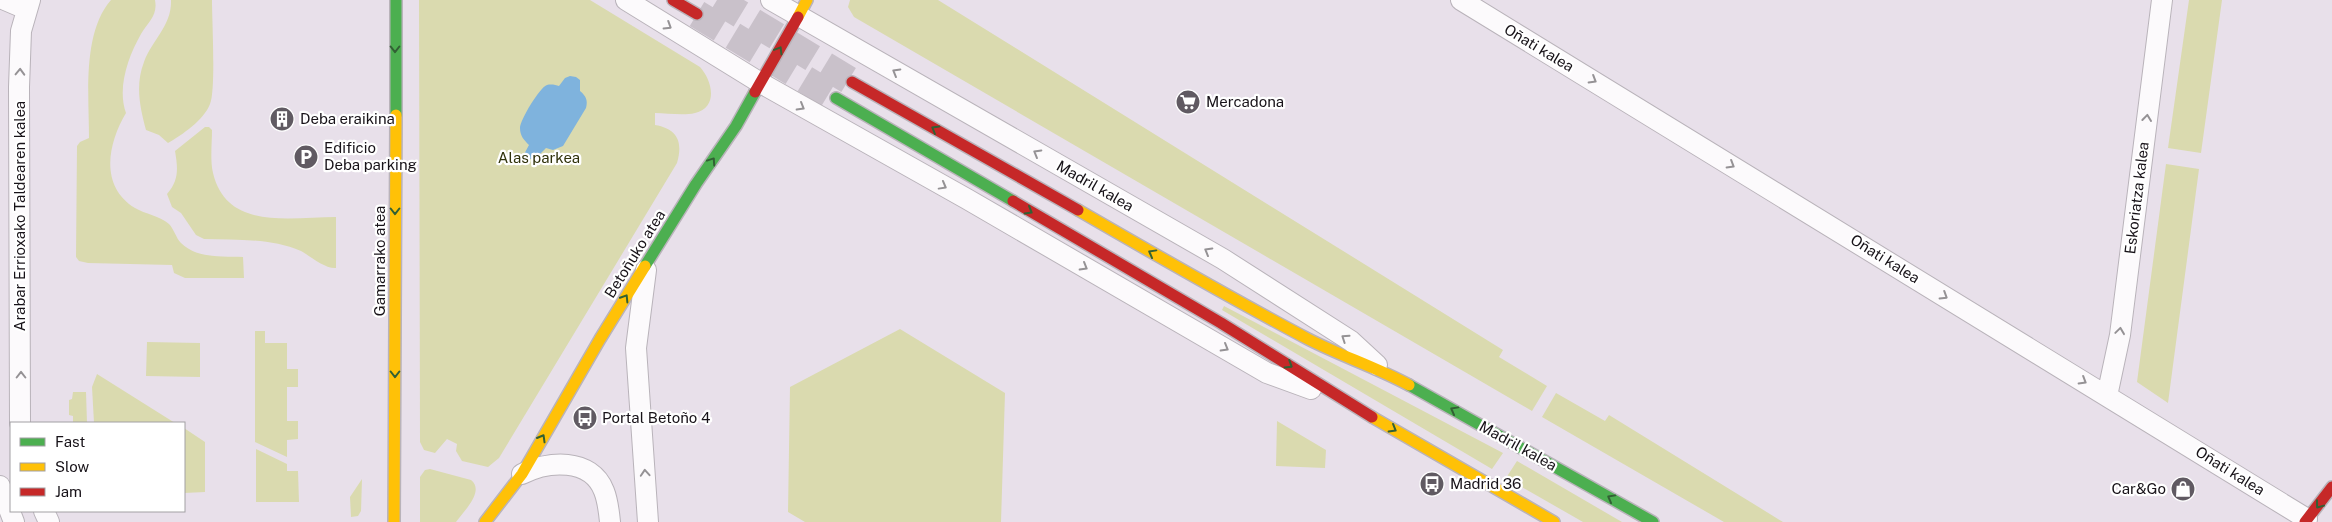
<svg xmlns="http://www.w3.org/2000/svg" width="2332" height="522" viewBox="0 0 2332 522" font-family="'Public Sans',sans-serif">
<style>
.green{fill:#dadaaf}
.water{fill:#7fb3dd}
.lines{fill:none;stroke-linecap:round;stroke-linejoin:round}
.primary-tunnel{stroke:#c9c1ca;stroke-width:28;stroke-dasharray:28 14;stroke-linecap:butt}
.street-casing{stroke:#b9b3ba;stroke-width:22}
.fast-casing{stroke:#b9b3ba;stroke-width:14}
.slow-casing{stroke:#b9b3ba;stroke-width:14}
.jam-casing{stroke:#b9b3ba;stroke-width:14}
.street{stroke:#fcfafc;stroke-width:20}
.fast{stroke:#4caf50;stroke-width:11}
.slow{stroke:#ffc107;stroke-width:11}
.jam{stroke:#c62828;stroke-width:11}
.oneway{stroke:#959295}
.oneway2{stroke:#326034}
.labels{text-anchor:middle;stroke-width:4.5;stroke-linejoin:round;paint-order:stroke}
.street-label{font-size:15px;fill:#171218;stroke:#fff}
.poi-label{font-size:15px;fill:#171218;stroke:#fff;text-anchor:start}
.park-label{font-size:15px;fill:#30320b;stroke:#fff}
</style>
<rect width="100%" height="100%" fill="#e8e0ea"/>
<path class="green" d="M 111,0 L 155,0 C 158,16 148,22 141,34 C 128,57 117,88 126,113 C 108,143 99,186 135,208 C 145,214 160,216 169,224 C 174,229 176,238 181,243 C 197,259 223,256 243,257 L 244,278 L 185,278 L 174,273 L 172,265 L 88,263 L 79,261 L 76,257 L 77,146 L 80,142 L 89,138 C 89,96 82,33 111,0 Z
M 171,0 L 212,0 C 212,20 216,90 210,104 C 204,120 182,135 168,143 L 159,135 L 146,130 C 140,108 135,85 144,62 C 152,40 172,26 171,0 Z
M 419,0 L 590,0 L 700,67 C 712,80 719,107 695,113 C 683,116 667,113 655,113 L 655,125 C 678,129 683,142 677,163 L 499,458 L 488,467 L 462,461 L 456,451 L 457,444 L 447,439 L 435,453 L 424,450 L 420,442 Z
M 850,0 L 938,0 L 1503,350 L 1499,357 L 1547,386 L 1532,411 L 854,17 L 848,7 Z
M 2189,0 L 2222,0 L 2201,153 L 2168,148 Z
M 205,127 L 209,127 L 212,130 C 212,144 210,160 213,173 C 227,231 290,217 336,217 L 336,268 C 325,269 310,256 301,251 C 271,238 236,240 204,239 L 196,235 L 181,213 L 172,207 L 167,194 C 179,180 178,169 175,151 Z
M 2166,164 L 2199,169 L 2168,403 L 2137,382 Z
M 1224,306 L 1503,453 L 1492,469 L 1222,310 Z
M 900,329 L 1005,393 L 1001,522 L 805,522 L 788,512 L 790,387 Z
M 255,331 L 265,331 L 265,343 L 287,343 L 287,369 L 298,369 L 298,387 L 287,387 L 287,421 L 298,421 L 298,439 L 287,440 L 287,457 L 255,442 Z
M 147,342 L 200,343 L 200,377 L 146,376 Z
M 97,374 L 175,423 L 94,423 L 92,387 Z
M 73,392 L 86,392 L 87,423 L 73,423 L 73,416 L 69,415 L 69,400 L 72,399 Z
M 1556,393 L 1605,421 L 1609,415 L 1783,522 L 1724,522 L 1542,417 Z
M 1277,421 L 1326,450 L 1325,468 L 1276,466 Z
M 184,428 L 205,442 L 205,492 L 184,493 Z
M 256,449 L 287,464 L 287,471 L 298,471 L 299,502 L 256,502 Z
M 1517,461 L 1622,522 L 1583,522 L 1506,478 Z
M 430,469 L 471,480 C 485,491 464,511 456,522 L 420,522 L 420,477 L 425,470 Z
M 362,479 L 361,511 L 358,516 L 351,517 L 350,497 Z"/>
<path class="water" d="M 570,76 L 576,77 L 580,80 L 580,91 C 586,96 588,100 586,108 L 563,146 L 553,150 L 546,148 L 535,159 L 522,158 L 529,145 C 524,140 520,136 520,128 C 520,120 540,87 547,85 C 551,84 556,85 559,86 L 565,78 Z"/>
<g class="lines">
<path class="primary-tunnel" d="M 717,0 L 852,82
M 697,14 L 836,98"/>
<defs>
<path id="street" d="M 5,0 L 26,9
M 626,0 L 759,82 L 967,199 L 1267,373 L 1311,389
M 771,0 L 1223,259 L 1351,341 L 1377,365
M 1461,0 L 2307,519
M 646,270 L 636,348 L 648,522
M 2107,396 L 2120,335 L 2162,0
M 20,423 L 19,87 L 21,31 L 30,0
M 522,474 C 547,461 591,457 604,491 C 608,501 609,512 610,522
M 0,486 L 14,522
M 44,511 L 49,522"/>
<path id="fast" d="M 836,98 L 1013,201
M 396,115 L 396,0
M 645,266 L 696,184 L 736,126 L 755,92
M 1409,385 L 1653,522"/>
<path id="slow" d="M 798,17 L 807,0
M 1078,210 C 1154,254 1230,298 1308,339 C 1341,356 1376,367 1409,385
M 1372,417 L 1554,522
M 394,522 L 396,115
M 485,522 L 522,474 L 600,339 L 645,266"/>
<path id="jam" d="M 673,0 L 697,14
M 852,82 L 1078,210
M 755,92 L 798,17
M 1013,201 L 1221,323 L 1372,417
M 2305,522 L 2332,487"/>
</defs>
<use href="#street" class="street-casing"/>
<use href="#fast" class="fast-casing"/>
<use href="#slow" class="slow-casing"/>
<use href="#jam" class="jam-casing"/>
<use href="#street" class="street"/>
<use href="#fast" class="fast"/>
<use href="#slow" class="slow"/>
<use href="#jam" class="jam"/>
</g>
<defs><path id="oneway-chevron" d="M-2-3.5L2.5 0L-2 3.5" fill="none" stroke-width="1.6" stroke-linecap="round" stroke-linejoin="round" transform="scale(1.25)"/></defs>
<g class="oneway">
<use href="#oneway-chevron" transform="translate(668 26) rotate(32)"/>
<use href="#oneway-chevron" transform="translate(20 72) rotate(-88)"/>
<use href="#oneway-chevron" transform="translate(896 72) rotate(-150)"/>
<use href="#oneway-chevron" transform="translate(1593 80) rotate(31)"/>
<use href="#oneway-chevron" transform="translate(801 107) rotate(30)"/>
<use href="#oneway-chevron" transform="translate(2147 118) rotate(-83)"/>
<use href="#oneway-chevron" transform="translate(1037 153) rotate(-150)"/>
<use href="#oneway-chevron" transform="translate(1731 165) rotate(31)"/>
<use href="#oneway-chevron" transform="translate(943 186) rotate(29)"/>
<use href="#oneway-chevron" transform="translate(1208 251) rotate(-150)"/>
<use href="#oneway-chevron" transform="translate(1084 267) rotate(30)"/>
<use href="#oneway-chevron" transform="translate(1944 296) rotate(32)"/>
<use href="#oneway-chevron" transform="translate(2120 331) rotate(-82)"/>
<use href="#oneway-chevron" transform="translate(1345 338) rotate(-146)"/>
<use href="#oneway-chevron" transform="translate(1225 348) rotate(30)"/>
<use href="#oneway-chevron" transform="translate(21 375) rotate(-90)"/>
<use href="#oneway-chevron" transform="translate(2083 381) rotate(31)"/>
<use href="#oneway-chevron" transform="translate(645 473) rotate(-94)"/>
</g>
<g class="oneway2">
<use href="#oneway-chevron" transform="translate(395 49) rotate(90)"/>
<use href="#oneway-chevron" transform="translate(779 50) rotate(-59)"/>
<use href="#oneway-chevron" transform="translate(935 129) rotate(-150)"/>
<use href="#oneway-chevron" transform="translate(712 161) rotate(-56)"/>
<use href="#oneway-chevron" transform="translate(395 211) rotate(90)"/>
<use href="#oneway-chevron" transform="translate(1029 211) rotate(30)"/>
<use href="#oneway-chevron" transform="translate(1152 253) rotate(-151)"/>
<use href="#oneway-chevron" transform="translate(625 298) rotate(-58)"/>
<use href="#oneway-chevron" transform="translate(1289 365) rotate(32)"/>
<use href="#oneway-chevron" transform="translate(395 374) rotate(90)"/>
<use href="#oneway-chevron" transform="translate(1454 410) rotate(-151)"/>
<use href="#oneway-chevron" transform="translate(1393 429) rotate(30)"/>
<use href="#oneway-chevron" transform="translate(542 438) rotate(-60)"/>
<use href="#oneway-chevron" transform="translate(1611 498) rotate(-151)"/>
<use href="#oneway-chevron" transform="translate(2319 505) rotate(127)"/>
</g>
<defs>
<symbol id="supermarket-disc" viewBox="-11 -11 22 22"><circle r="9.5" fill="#605a62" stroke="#fff"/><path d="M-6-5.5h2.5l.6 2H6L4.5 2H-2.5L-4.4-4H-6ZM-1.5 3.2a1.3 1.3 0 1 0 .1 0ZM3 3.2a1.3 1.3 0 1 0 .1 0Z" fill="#fff"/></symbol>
<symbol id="building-disc" viewBox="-11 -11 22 22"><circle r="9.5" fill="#605a62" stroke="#fff"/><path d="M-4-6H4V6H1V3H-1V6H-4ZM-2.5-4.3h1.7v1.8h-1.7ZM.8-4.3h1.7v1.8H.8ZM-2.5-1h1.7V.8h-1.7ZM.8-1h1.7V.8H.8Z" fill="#fff"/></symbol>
<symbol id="parking-disc" viewBox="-11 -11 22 22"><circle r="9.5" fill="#605a62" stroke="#fff"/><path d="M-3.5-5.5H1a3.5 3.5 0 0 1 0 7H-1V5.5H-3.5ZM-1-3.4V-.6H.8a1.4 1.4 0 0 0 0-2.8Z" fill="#fff"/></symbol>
<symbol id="bus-disc" viewBox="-11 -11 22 22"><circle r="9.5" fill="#605a62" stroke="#fff"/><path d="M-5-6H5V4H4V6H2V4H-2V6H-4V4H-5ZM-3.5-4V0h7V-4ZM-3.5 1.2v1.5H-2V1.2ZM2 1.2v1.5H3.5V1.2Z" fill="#fff"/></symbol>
<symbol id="shop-disc" viewBox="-11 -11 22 22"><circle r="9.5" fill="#605a62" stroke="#fff"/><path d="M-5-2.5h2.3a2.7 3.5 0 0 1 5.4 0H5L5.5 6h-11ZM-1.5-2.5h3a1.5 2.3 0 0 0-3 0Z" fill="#fff"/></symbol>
</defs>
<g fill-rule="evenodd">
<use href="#supermarket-disc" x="1174" y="88" width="28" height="28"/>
<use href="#building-disc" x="268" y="105" width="28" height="28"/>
<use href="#parking-disc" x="292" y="143" width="28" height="28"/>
<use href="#bus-disc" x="571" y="404" width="28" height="28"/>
<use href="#bus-disc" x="1418" y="470" width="28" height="28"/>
<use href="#shop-disc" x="2169" y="475" width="28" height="28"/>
</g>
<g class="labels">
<g class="street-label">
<text transform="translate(1539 48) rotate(31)" y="5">Oñati kalea</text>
<text transform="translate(1095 186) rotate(30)" y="5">Madril kalea</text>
<text transform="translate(2137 198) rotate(-83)" y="5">Eskoriatza kalea</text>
<text transform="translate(20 216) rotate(-90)" y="5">Arabar Errioxako Taldearen kalea</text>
<text transform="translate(635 254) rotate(-58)" y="5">Betoñuko atea</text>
<text transform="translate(1885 259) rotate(32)" y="5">Oñati kalea</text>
<text transform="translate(380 261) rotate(-90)" y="5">Gamarrako atea</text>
<text transform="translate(1518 446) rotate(29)" y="5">Madril kalea</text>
<text transform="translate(2230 471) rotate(32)" y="5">Oñati kalea</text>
</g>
<g class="poi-label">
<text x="1206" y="107">Mercadona</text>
<text x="300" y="124">Deba eraikina</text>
<text x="324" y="153">Edificio<tspan x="324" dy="17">Deba parking</tspan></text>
<text x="602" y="423">Portal Betoño 4</text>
<text x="1450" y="489">Madrid 36</text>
<text x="2166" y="494" text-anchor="end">Car&amp;Go</text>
</g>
<g class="park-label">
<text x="539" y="163">Alas parkea</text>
</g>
</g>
<rect x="10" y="422" width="175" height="90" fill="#ffffff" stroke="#a2a0a3"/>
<rect x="20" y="438" width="25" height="8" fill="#4caf50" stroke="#a2a0a3"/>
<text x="55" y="447" font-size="15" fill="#171218">Fast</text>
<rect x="20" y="463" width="25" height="8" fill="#ffc107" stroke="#a2a0a3"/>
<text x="55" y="472" font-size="15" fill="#171218">Slow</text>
<rect x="20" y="488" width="25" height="8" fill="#c62828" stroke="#a2a0a3"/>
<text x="55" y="497" font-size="15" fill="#171218">Jam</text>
</svg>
